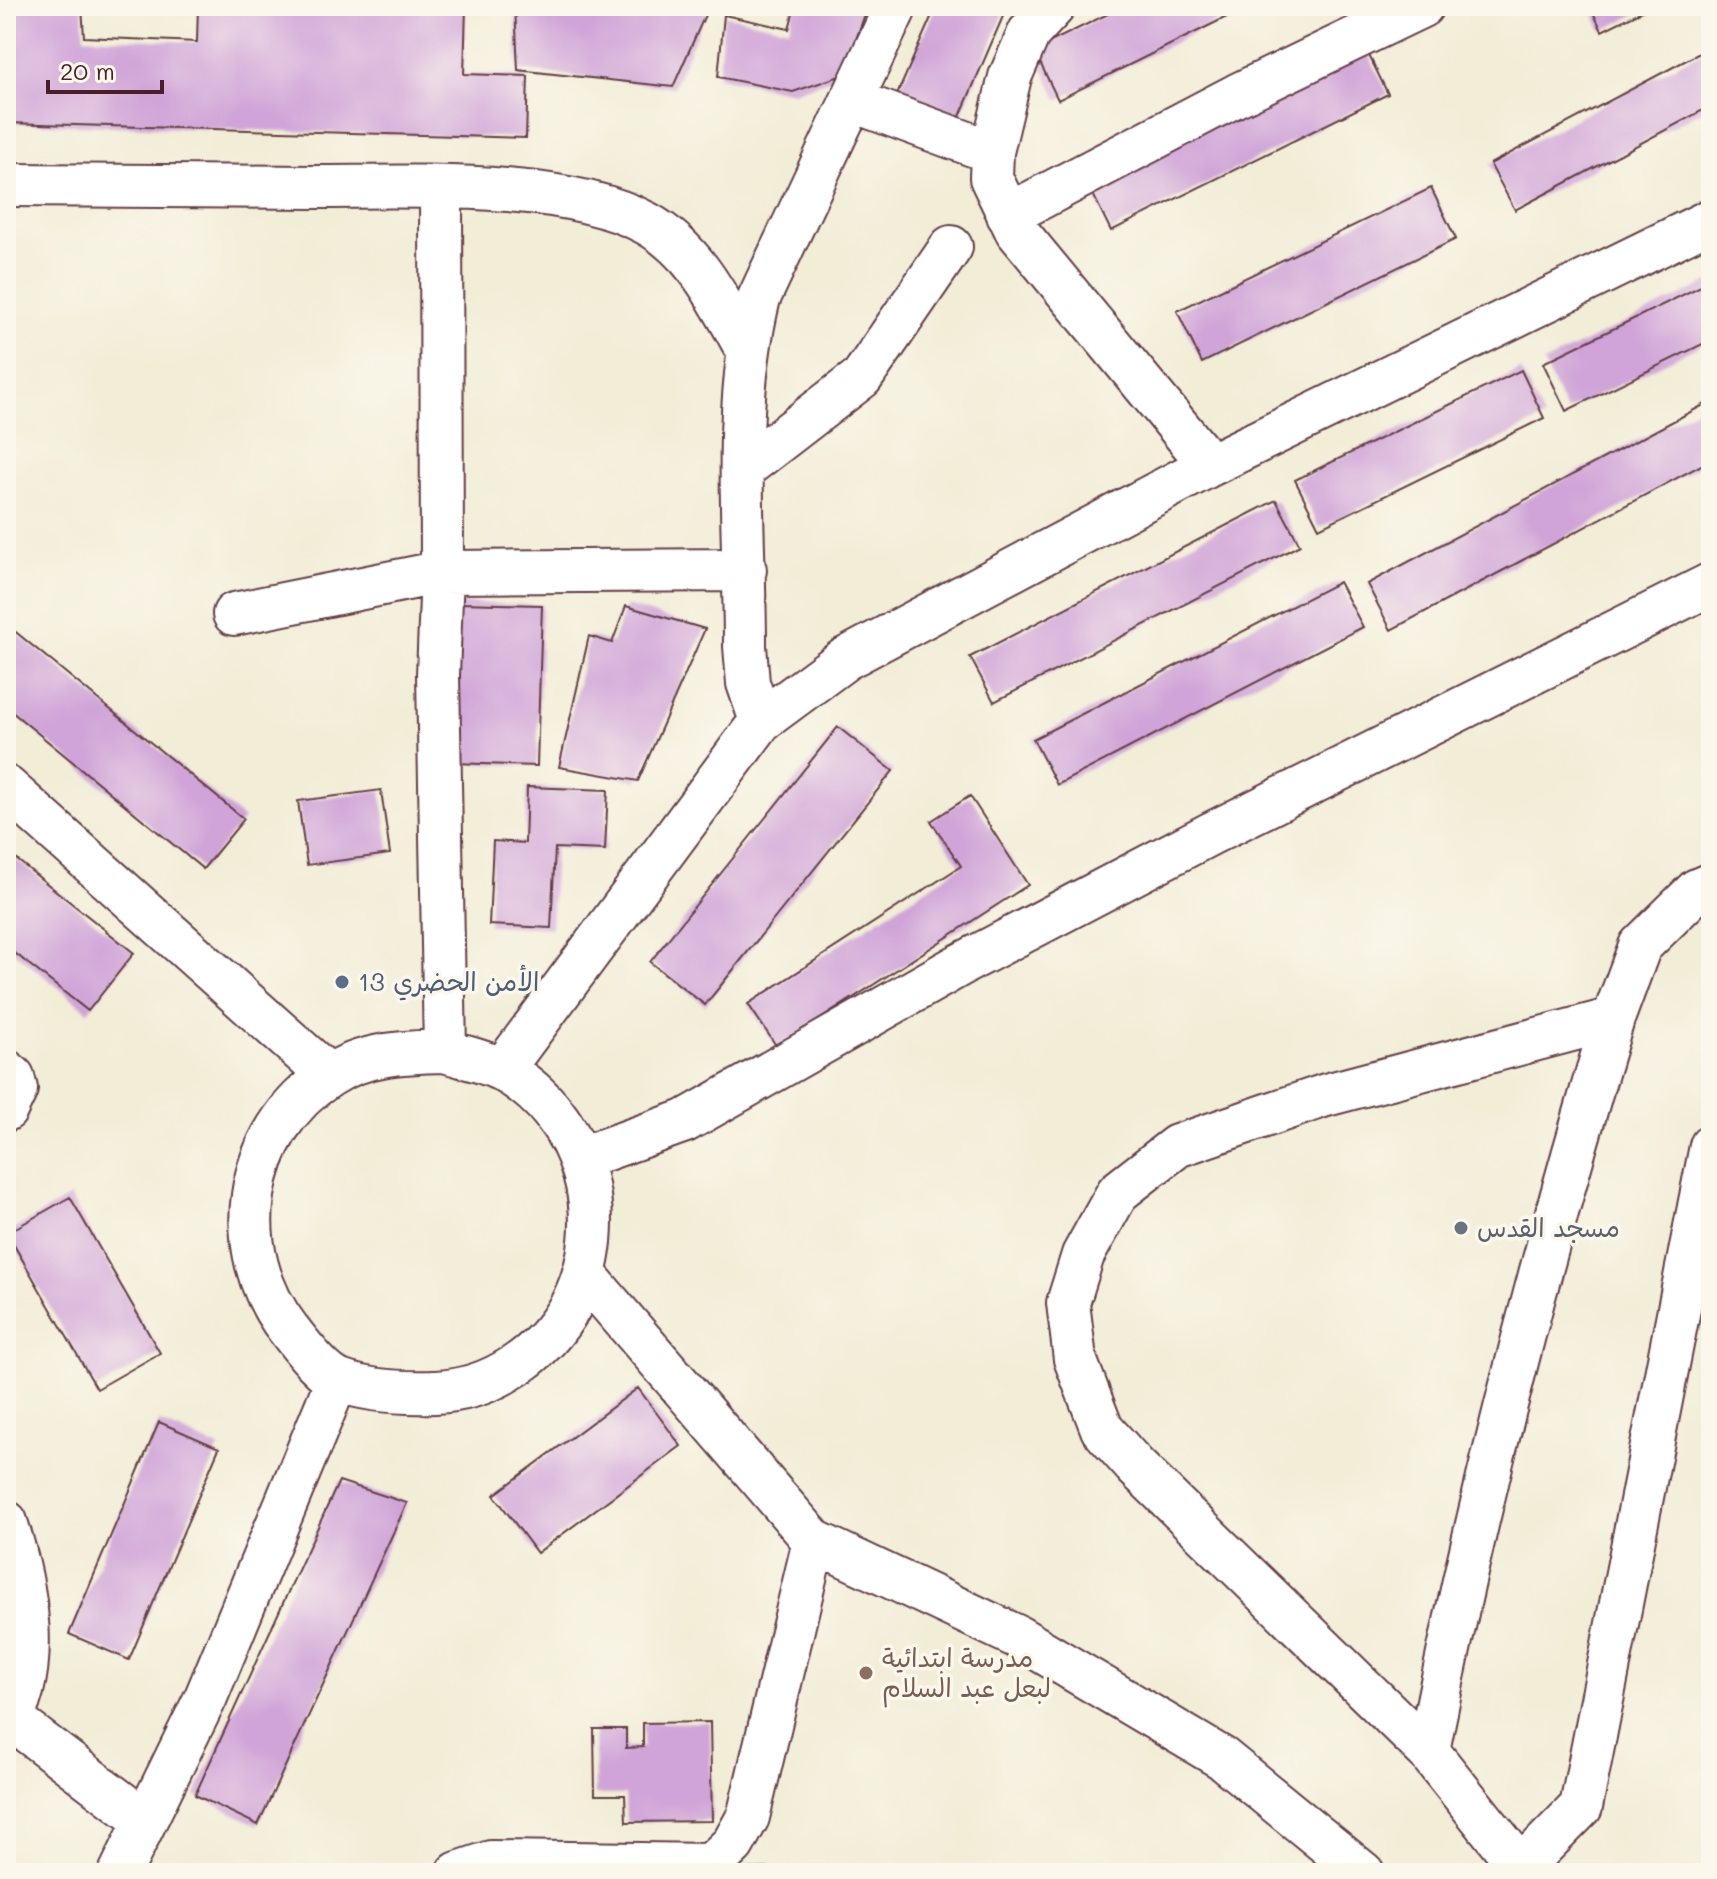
<svg xmlns="http://www.w3.org/2000/svg" width="1717" height="1879" viewBox="0 0 1717 1879" font-family="Mali,'Playpen Sans Arabic',sans-serif">
<style>
.building{fill:#d0a4d8}
.lines{fill:none;stroke-linecap:round;stroke-linejoin:round}
.minor-casing{stroke:#633e45;stroke-width:46}
.minor{stroke:#fff;stroke-width:42}
.service-dot{fill:#5c6f8a;stroke:#fbf7ec;stroke-width:3}
.worship-dot{fill:#6b7280;stroke:#fbf7ec;stroke-width:3}
.education-dot{fill:#8d6e63;stroke:#fbf7ec;stroke-width:3}
.labels{text-anchor:middle;stroke-width:7;stroke-linejoin:round;paint-order:stroke}
.service-label{font-size:26px;fill:#4e5e75;stroke:#fbf7ec;text-anchor:start}
.worship-label{font-size:26px;fill:#5b616d;stroke:#fbf7ec;text-anchor:start}
.education-label{font-size:26px;fill:#785e54;stroke:#fbf7ec;text-anchor:start}
</style>
<rect width="100%" height="100%" fill="#fbf7ec"/>
<filter id="ink" filterUnits="userSpaceOnUse"><feTurbulence type="fractalNoise" baseFrequency=".0125" numOctaves="2"/><feDisplacementMap in="SourceGraphic" scale="16" xChannelSelector="R" yChannelSelector="G"/><feConvolveMatrix kernelMatrix="1 2 1 2 8 2 1 2 1" color-interpolation-filters="sRGB"/></filter>
<filter id="wash" filterUnits="userSpaceOnUse"><feTurbulence type="fractalNoise" baseFrequency=".006" numOctaves="4" result="noise"/><feDisplacementMap in="SourceGraphic" scale="32" xChannelSelector="R" yChannelSelector="G"/><feGaussianBlur stdDeviation="1.8" result="paint"/><feColorMatrix in="noise" values="0 0 0 0 0 0 0 0 0 0 0 0 0 0 0 0 0 1.4 0 .05"/><feComposite in="paint" operator="in"/></filter>
<g filter="url(#wash)">
<rect width="100%" height="100%" fill="#f2edd7"/>
<g id="blocks">
<path class="building" d="M 6,6 L 82,6 L 84,37 L 197,42 L 198,6 L 466,6 L 464,74 L 528,76 L 526,138 L 6,123 Z
M 515,6 L 709,6 L 673,87 L 518,70 Z
M 795,6 L 868,6 L 843,75 L 793,92 L 718,77 L 724,15 L 789,29 Z
M 936,6 L 984,6 L 1004,14 L 958,121 L 897,95 Z
M 1124,6 L 1249,6 L 1058,100 L 1034,50 Z
M 1590,6 L 1652,6 L 1602,31 Z
M 1363,43 L 1388,94 L 1111,231 L 1086,180 Z
M 1711,47 L 1711,106 L 1515,210 L 1490,164 Z
M 1431,188 L 1456,239 L 1202,363 L 1177,311 Z
M 1711,281 L 1711,340 L 1566,411 L 1543,363 Z
M 1521,370 L 1544,418 L 1319,528 L 1295,480 Z
M 1711,401 L 1711,460 L 1391,630 L 1367,584 Z
M 1276,500 L 1300,545 L 994,702 L 970,657 Z
M 1339,582 L 1363,627 L 1057,785 L 1033,739 Z
M 459,603 L 542,605 L 537,766 L 454,763 Z
M 626,606 L 705,629 L 638,781 L 559,767 L 589,636 L 612,643 Z
M 6,624 L 244,819 L 203,869 L 6,707 Z
M 838,727 L 893,771 L 705,1005 L 650,962 Z
M 527,787 L 608,790 L 605,850 L 555,848 L 551,928 L 489,925 L 493,841 L 525,843 Z
M 381,790 L 390,854 L 307,865 L 298,801 Z
M 970,796 L 1028,885 L 777,1047 L 748,1004 L 961,866 L 931,821 Z
M 6,851 L 134,953 L 88,1011 L 6,946 Z
M 70,1197 L 160,1353 L 97,1389 L 7,1233 Z
M 638,1388 L 681,1446 L 537,1553 L 494,1495 Z
M 159,1422 L 219,1448 L 129,1660 L 69,1634 Z
M 339,1481 L 407,1503 L 258,1825 L 195,1795 Z
M 710,1722 L 712,1821 L 626,1822 L 625,1795 L 595,1795 L 594,1729 L 626,1729 L 626,1748 L 643,1747 L 643,1723 Z
M 787,1868 L 787,1873 L 688,1873 L 688,1870 Z"/>
</g>
</g>
<g filter="url(#ink)">
<use href="#blocks" fill-opacity="0" stroke="#633e45" stroke-width="2"/>
<g class="lines">
<defs>
<path id="minor" d="M 1054,6 L 1029,33 L 1010,77 L 992,152 L 991,178 L 1016,230 L 1210,465
M 853,101 L 992,152
M 6,185 C 109,186 213,186 316,187 C 410,187 564,179 646,223 C 696,250 720,302 747,350
M 441,187 L 442,572 L 438,675 L 445,1051
M 1008,215 L 1237,95 L 1422,6
M 744,468 L 862,377 L 951,247
M 234,614 L 442,572 L 745,570
M 761,721 L 748,683 L 745,646 C 745,531 731,411 759,298 L 896,6
M 6,787 L 329,1076
M 445,1051 C 463,1057 485,1061 502,1070 C 586,1115 614,1223 571,1305 C 544,1354 493,1390 435,1392 C 404,1393 370,1392 340,1381 C 321,1373 302,1346 289,1330 C 227,1251 242,1132 329,1076 C 364,1053 404,1052 445,1051 Z
M 502,1070 L 761,721 L 845,659 L 1210,465 L 1711,220
M 6,1071 L 13,1077 L 16,1089 L 6,1110
M 581,1158 L 685,1121 L 958,966 L 1210,834 L 1711,584
M 586,1276 L 814,1541 L 1018,1637 L 1222,1758 L 1363,1873
M 6,1522 C 26,1583 43,1670 6,1728
M 6,1715 L 144,1820
M 1428,1751 C 1477,1503 1540,1261 1613,1019
M 1523,1870 L 1428,1751 L 1136,1467 L 1102,1429 L 1075,1359 L 1068,1303 L 1083,1255 L 1118,1192 L 1177,1146 L 1326,1095 L 1613,1019 L 1640,946 L 1697,890 L 1711,884
M 120,1873 L 206,1697 L 337,1380
M 458,1873 L 491,1862 L 711,1865 L 733,1844 L 748,1817 L 814,1541
M 1516,1873 L 1581,1807 L 1711,1146"/>
</defs>
<use href="#minor" class="minor-casing"/>
<use href="#minor" class="minor"/>
</g>
</g>
<circle class="service-dot" cx="342" cy="982" r="8"/>
<circle class="worship-dot" cx="1461" cy="1228" r="8"/>
<circle class="education-dot" cx="866" cy="1673" r="8"/>
<g class="labels">
<g class="service-label">
<text x="358" y="991">الأمن الحضري 13</text>
</g>
<g class="worship-label">
<text x="1477" y="1237">مسجد القدس</text>
</g>
<g class="education-label">
<text x="882" y="1667">مدرسة ابتدائية<tspan x="882" dy="30">لبعل عبد السلام</tspan></text>
</g>
</g>
<rect width="1717" height="1879" fill="none" stroke="#fbf7ec" stroke-width="32"/>
<path d="M48 80v12h114v-12" fill="none" stroke="#4a1f2b" stroke-width="4"/>
<text x="60" y="80" font-size="24" fill="#4a1f2b" stroke="#fbf7ec" stroke-width="6" paint-order="stroke">20 m</text>
</svg>
